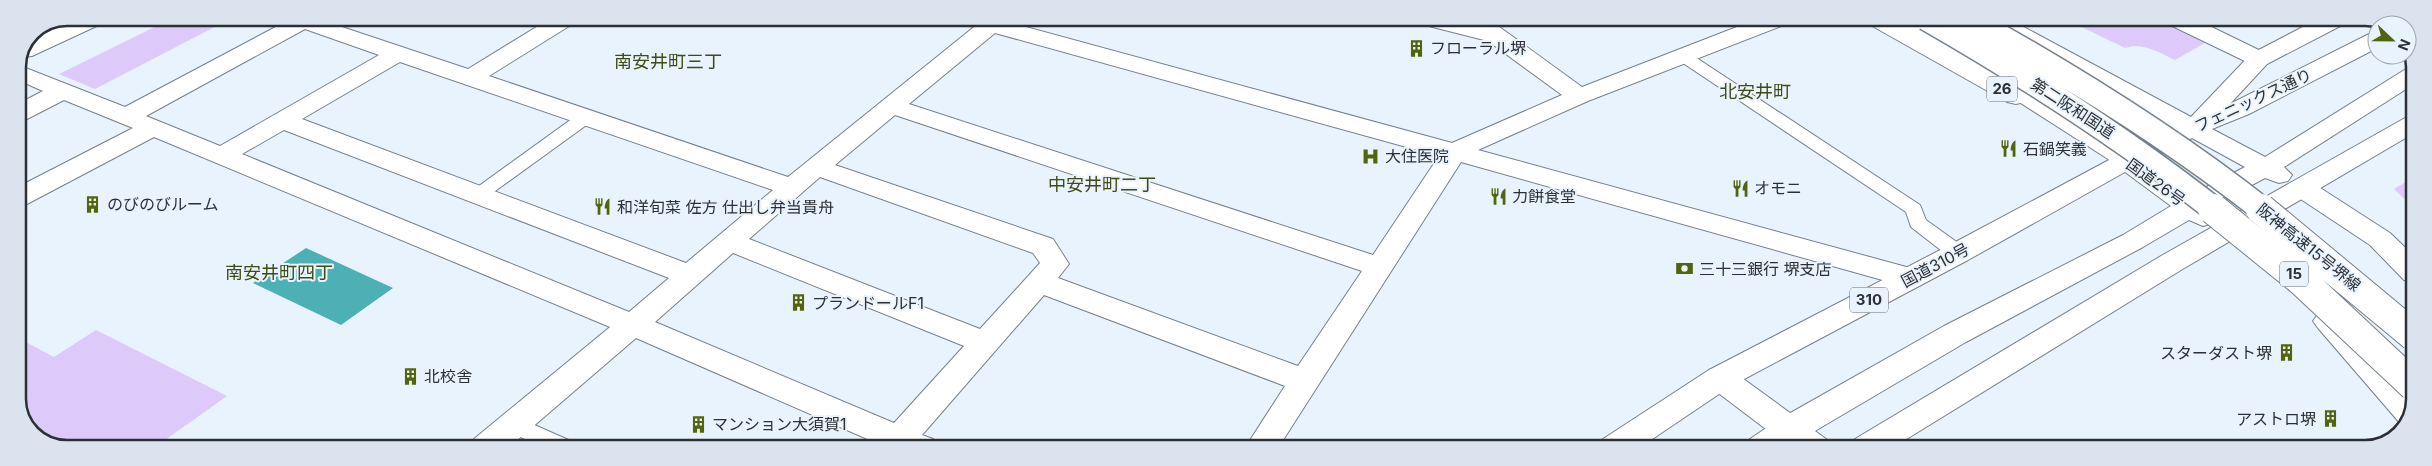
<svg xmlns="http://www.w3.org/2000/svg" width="2432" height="466" viewBox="0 0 2432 466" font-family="Inter,'Noto Sans JP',sans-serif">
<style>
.green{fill:#dec9fb}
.water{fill:#4cb0b5}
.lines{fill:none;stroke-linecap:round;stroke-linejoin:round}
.service-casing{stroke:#75808c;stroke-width:2}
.minor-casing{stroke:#75808c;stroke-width:2}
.tertiary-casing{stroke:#75808c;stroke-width:2}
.trunk-casing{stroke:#75808c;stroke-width:2}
.motorway-casing{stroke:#75808c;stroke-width:2}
.service{fill:#fff;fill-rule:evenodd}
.minor{fill:#fff;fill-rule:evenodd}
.tertiary{fill:#fff;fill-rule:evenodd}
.trunk{fill:#fff;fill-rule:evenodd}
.motorway{fill:#fff;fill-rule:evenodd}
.motorway-bridge-far1-casing{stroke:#75808c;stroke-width:27;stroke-linecap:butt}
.motorway-bridge-casing{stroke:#75808c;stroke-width:32;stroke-linecap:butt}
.motorway-bridge-far1{stroke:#fff;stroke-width:24}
.motorway-bridge{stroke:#fff;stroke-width:30}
.labels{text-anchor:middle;stroke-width:4;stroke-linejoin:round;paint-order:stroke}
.shield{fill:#e9f3fe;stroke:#656a72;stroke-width:1}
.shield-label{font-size:15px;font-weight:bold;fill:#2c3036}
.poi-label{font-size:16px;fill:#2c3036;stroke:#e9f3fe;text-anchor:start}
.street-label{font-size:16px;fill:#2c3036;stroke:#e9f3fe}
.neighbourhood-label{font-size:18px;fill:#3f4b14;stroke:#e9f3fe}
.rim{fill:none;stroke:#2c3036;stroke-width:2.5}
</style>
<rect width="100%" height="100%" fill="#e9f3fe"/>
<path class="green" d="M 173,18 L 232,18 L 95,89 L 59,74 Z
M 2063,18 L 2154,18 L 2205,43 L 2175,60 C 2159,52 2142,42 2125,48 Z
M 2414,177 L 2414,208 L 2394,189 Z
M 96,330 L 227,396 L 154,448 L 58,448 L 32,434 L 18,405 L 18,338 L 54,357 Z"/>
<path class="water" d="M 306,248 L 393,288 L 341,325 L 253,283 Z"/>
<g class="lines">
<defs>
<path id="service" d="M 1683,51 L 1689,53 L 1920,205 L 1926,220 L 1965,248 L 1968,253 L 1965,258 L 1958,259 L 1951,258 L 1911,227 L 1906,212 L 1677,59 L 1675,56 L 1677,53 Z
M 586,112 L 592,113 L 594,117 L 592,121 L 484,199 L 472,199 L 469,195 L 472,191 L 580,113 Z
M 514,416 L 573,442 L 576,448 L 544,448 L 506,430 L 503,424 L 506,418 Z"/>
<path id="minor" d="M 78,18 L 106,18 L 103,23 L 32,56 L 22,57 L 29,40 Z
M 283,18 L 315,18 L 468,69 L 551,18 L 577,18 L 574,23 L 489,76 L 788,177 L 974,27 L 960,23 L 957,18 L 1010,18 L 1008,22 L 1452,143 L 1562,95 L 1488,41 L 1417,23 L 1414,18 L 1452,18 L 1463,21 L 1461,18 L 1487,18 L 1582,87 L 1760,18 L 1792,18 L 1789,23 L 1588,101 L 1478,150 L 1921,271 L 1925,278 L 1921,285 L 1911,288 L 1461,162 L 1278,448 L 1245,448 L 1285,386 L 1044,295 L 922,435 L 933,439 L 937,448 L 888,448 L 636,338 L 508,448 L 470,448 L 474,439 L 610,327 L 154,137 L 27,204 L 18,206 L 18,187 L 133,128 L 64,100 L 27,119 L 18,121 L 18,104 L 43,91 L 18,80 L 18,65 L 125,107 L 285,22 ZM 305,29 L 379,55 L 220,146 L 146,116 ZM 995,33 L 1439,156 L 1373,255 L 909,104 ZM 400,62 L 773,190 L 686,263 L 302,119 ZM 895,115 L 1362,271 L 1298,366 L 1058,278 L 1069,264 L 1053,239 L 835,165 ZM 284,130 L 669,278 L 629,312 L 242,154 ZM 820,177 L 1033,253 L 1040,263 L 980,329 L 749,239 ZM 733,253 L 964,346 L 894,423 L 655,322 Z
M 2163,18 L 2193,18 L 2267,54 L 2271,59 L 2267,64 L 2259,66 L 2251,64 L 2166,23 Z
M 1720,367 L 1731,370 L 1826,439 L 1830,448 L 1791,448 L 1709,386 L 1705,378 L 1709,370 Z"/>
<path id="tertiary" d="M 2302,180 L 2311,182 L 2390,233 L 2414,256 L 2414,283 L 2404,280 L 2370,245 L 2293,194 L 2289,188 L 2293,182 Z
M 2328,311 L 2338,314 L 2414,396 L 2414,408 L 2405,423 L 2399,422 L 2318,328 L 2313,321 L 2318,314 Z"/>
<path id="trunk" d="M 1864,18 L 1892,18 L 2025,92 L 2028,97 L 2025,102 L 2016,104 L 2007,102 L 1867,23 Z
M 1979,18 L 2007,18 L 2191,117 L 2251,54 L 2320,18 L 2349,18 L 2346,23 L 2267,64 L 2230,104 L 2369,34 L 2377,32 L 2377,48 L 2249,114 L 2212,129 L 2265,157 L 2406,69 L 2414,67 L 2414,84 L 2284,167 L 2292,175 L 2288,181 L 2279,183 L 2265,178 L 2209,208 L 2217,217 L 2213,223 L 2203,226 L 2189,220 L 2143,247 L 1966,342 L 1786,448 L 1746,448 L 1750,439 L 1778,420 L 1944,326 L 2123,235 L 2171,206 L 2125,172 L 1968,260 L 1731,386 L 1639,448 L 1599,448 L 1603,439 L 1709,370 L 1948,246 L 2109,160 L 2104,154 L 2108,148 L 2117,146 L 2128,150 L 2173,128 L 1982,23 ZM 2192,138 L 2245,167 L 2191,195 L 2145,162 Z
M 2414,116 L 2414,133 L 2181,270 L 1892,448 L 1851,448 L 1855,439 L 2161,256 L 2405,118 Z"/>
<path id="motorway" d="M 1893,18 L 1920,18 L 2137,154 L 2141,160 L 2137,166 L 2128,168 L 2119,166 L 1896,23 Z"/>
</defs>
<use href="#service" class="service-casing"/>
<use href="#minor" class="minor-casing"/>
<use href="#tertiary" class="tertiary-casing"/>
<use href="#trunk" class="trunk-casing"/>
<use href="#motorway" class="motorway-casing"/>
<use href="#service" class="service"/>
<use href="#minor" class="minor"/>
<use href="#tertiary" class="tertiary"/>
<use href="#trunk" class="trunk"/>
<use href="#motorway" class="motorway"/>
<defs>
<path id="motorway-bridge-far1" d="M 1926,18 C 2027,76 2123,138 2215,210
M 1967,18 C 2070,75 2170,137 2263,210"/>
<path id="motorway-bridge" d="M 2213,209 L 2302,281 L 2414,386
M 2261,209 L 2414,336"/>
</defs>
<use href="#motorway-bridge-far1" class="motorway-bridge-far1-casing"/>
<use href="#motorway-bridge" class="motorway-bridge-casing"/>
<use href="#motorway-bridge-far1" class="motorway-bridge-far1"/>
<use href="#motorway-bridge" class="motorway-bridge"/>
</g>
<defs>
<symbol id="building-bare" viewBox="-9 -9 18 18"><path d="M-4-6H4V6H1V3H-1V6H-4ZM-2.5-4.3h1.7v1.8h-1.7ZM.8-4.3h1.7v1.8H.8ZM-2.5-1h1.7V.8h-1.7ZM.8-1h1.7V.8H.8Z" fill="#52640c" stroke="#e9f3fe" stroke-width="2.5" paint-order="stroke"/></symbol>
<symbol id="restaurant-bare" viewBox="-9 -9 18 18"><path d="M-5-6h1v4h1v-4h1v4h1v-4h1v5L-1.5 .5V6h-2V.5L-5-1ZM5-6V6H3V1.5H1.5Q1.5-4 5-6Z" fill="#52640c" stroke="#e9f3fe" stroke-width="2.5" paint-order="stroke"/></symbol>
<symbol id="hospital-bare" viewBox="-9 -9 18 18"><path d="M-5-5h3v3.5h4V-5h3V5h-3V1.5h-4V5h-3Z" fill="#52640c" stroke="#e9f3fe" stroke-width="2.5" paint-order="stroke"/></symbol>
<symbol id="bank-bare" viewBox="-9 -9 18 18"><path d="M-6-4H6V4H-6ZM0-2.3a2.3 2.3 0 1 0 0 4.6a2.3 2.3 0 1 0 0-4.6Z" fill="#52640c" stroke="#e9f3fe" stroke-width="2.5" paint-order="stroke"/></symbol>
</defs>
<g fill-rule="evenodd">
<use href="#building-bare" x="1404" y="36" width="25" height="25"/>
<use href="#restaurant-bare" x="1996" y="136" width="25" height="25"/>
<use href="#hospital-bare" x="1358" y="144" width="25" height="25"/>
<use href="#restaurant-bare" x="1728" y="176" width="25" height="25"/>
<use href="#restaurant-bare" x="1486" y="184" width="25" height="25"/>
<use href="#building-bare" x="80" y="192" width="25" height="25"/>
<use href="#restaurant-bare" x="590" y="194" width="25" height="25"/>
<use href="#bank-bare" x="1672" y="256" width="25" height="25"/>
<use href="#building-bare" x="786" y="290" width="25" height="25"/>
<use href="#building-bare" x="2274" y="340" width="25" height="25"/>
<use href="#building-bare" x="398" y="364" width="25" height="25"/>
<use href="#building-bare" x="2318" y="406" width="25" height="25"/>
<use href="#building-bare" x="686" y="412" width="25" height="25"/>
</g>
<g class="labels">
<g class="shield">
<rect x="1987" y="76.5" width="30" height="25" rx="4"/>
<rect x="2280" y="261.5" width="28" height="25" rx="4"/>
<rect x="1850" y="287.5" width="38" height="25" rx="4"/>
</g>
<g class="shield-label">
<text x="2002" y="94">26</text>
<text x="2294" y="279">15</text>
<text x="1869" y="305">310</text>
</g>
<g class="poi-label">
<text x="1430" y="54">フローラル堺</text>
<text x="2023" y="155">石鍋笑義</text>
<text x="1385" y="162">大住医院</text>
<text x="1754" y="194">オモニ</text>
<text x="1512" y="202">力餅食堂</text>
<text x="107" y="210">のびのびルーム</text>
<text x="617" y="213">和洋旬菜 佐方 仕出し弁当貴舟</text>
<text x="1699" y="275">三十三銀行 堺支店</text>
<text x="812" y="309">プランドールF1</text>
<text x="2272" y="359" text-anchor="end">スターダスト堺</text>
<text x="424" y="382">北校舎</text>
<text x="2316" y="425" text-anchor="end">アストロ堺</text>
<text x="712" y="430">マンション大須賀1</text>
</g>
<g class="street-label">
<text transform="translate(2253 100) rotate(-25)" y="6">フェニックス通り</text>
<text transform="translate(2073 108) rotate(33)" y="6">第二阪和国道</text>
<text transform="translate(2156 182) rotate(36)" y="6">国道26号</text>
<text transform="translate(2309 247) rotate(39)" y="6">阪神高速15号堺線</text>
<text transform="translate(1935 265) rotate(-28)" y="6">国道310号</text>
</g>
<g class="neighbourhood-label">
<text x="668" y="68">南安井町三丁</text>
<text x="1755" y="98">北安井町</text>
<text x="1102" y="191">中安井町二丁</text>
<text x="279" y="279">南安井町四丁</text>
</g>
</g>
<path d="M0 0H2432V466H0ZM67 26H2365A41 41 0 0 1 2406 67V399A41 41 0 0 1 2365 440H67A41 41 0 0 1 26 399V67A41 41 0 0 1 67 26Z" fill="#dae3ee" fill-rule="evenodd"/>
<path class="rim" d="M67 26H2365A41 41 0 0 1 2406 67V399A41 41 0 0 1 2365 440H67A41 41 0 0 1 26 399V67A41 41 0 0 1 67 26Z"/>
<g transform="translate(2392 40) rotate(112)"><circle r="24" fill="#e9f3fe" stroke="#9da5ae"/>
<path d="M0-4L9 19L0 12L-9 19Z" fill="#52640c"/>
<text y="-8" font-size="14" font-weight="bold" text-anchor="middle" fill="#2c3036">N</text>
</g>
</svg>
